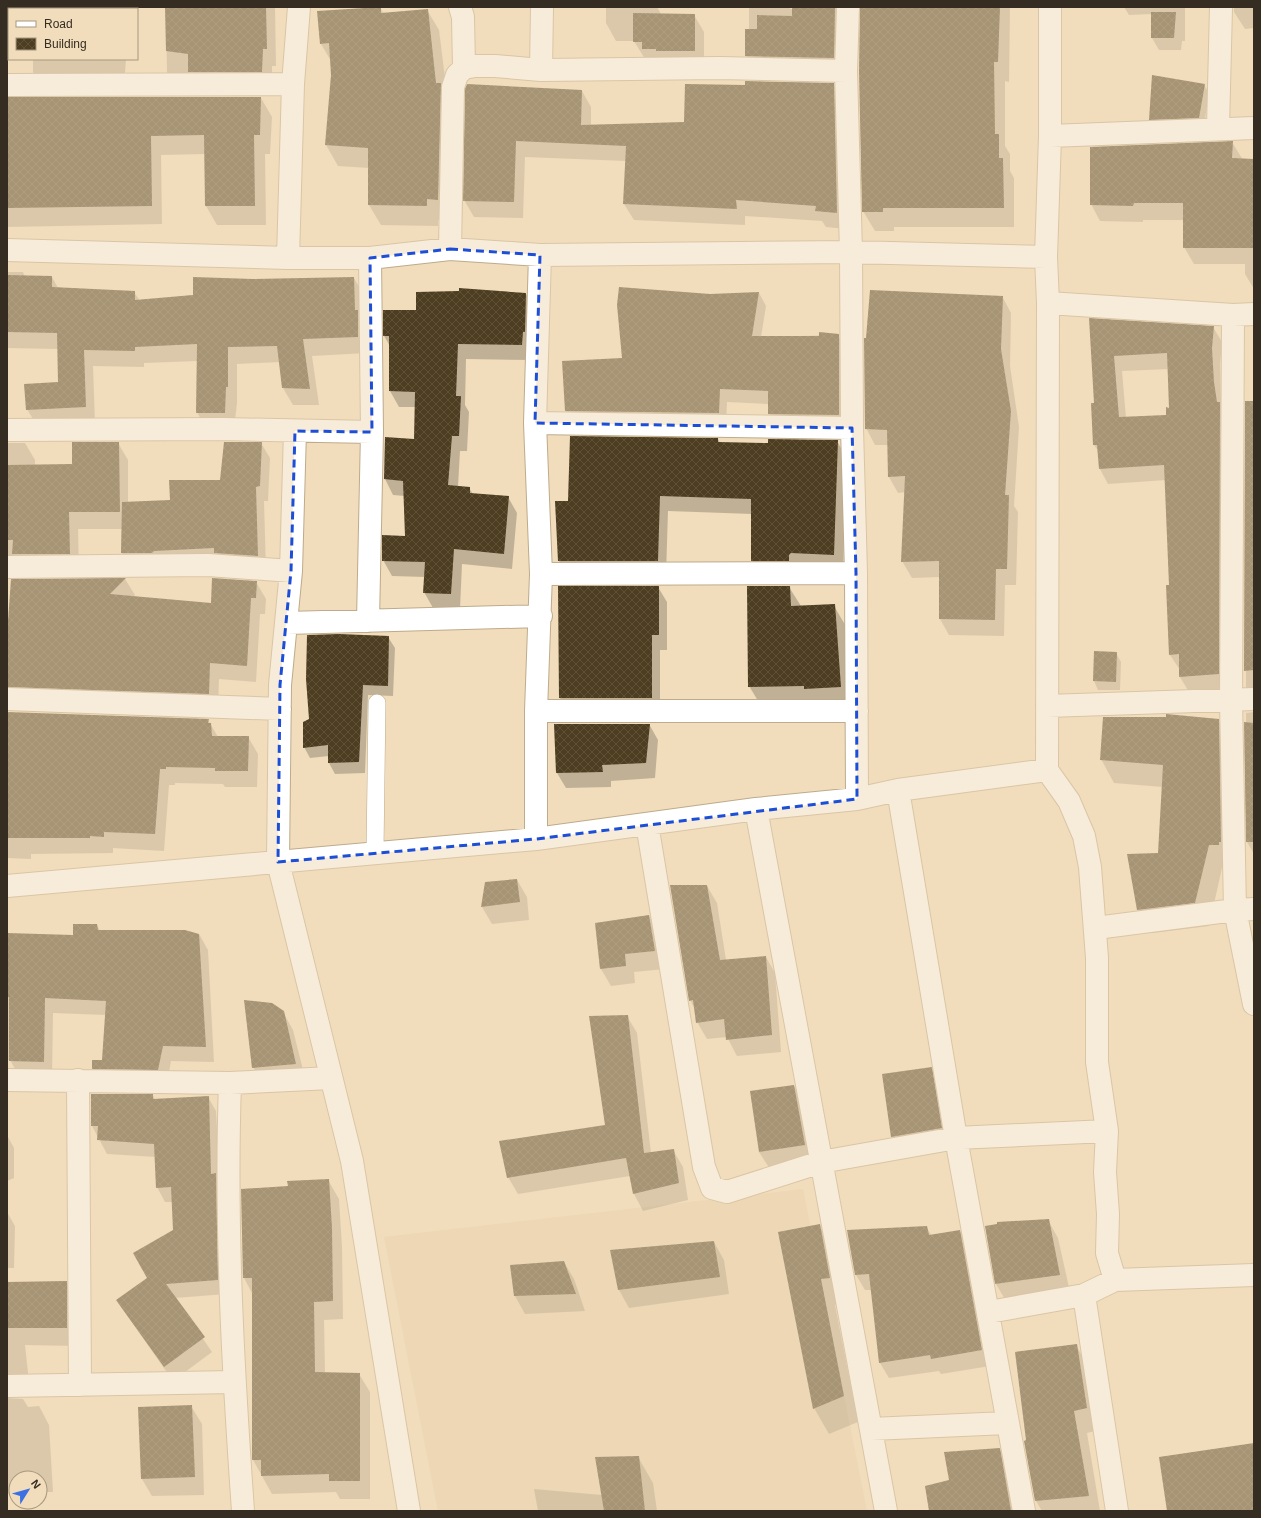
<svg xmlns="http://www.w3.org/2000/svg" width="1261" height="1518" viewBox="0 0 1261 1518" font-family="Arial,sans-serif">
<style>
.built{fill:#e8d1aa}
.shadow{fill:#0003;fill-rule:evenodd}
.building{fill:url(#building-cross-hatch);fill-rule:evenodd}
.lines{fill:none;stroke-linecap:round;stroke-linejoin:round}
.lane-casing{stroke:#beab8b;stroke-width:18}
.street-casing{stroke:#beab8b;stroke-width:24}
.lane{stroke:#fff;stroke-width:17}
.street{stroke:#fff;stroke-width:22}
.marked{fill:none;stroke:#1d4ed8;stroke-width:3;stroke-dasharray:8 5;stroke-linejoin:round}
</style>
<defs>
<pattern id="building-cross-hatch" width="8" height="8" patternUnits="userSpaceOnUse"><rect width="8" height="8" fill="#4d3d21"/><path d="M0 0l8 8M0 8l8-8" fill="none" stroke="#5f5138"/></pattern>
</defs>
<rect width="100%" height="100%" fill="#f1ddbc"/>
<path class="built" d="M 803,1189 L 867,1511 L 438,1511 L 384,1237 Z"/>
<path class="shadow" d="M 32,7 L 125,7 L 127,9 L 32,9 Z
M 166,7 L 282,7 L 275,7 L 276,66 L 272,66 L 272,88 L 177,89 L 167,72 Z
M 606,7 L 657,7 L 661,14 L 694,15 L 704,32 L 704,68 L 645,59 L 634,41 L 616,41 L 606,23 Z
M 749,7 L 790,7 L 790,9 L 835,7 L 845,24 L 844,76 L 756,73 L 746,56 L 749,30 Z
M 862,7 L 1010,7 L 1009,82 L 1005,81 L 1005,146 L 1010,154 L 1010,171 L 1014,178 L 1014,227 L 894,227 L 894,231 L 875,231 L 863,211 Z
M 1124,7 L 1185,7 L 1185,41 L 1182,41 L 1181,50 L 1159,50 L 1152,38 L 1152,14 L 1129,15 Z
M 1234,7 L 1254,7 L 1254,28 L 1245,29 L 1234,12 Z
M 380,8 L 384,14 L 427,10 L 439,30 L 447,94 L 450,220 L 438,220 L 438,226 L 381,225 L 369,205 L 369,168 L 338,166 L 326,145 L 332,75 L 331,61 L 321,44 Z
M 7,10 L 9,11 L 9,45 L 7,45 Z
M 33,59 L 126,59 L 124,86 L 41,86 L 33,72 Z
M 833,84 L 843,100 L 846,229 L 826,227 L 822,221 L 745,216 L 745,225 L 634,220 L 624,204 L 626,161 L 525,157 L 523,218 L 474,217 L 464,200 L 466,89 L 582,91 L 591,107 L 591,126 L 685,123 L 746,86 Z
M 1204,85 L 1209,93 L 1204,126 L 1155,128 L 1150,119 Z
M 7,98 L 261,98 L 272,117 L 270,154 L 265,154 L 266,225 L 217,225 L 206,206 L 205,154 L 161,155 L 162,224 L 7,227 Z
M 1232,142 L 1243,160 L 1254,160 L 1254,289 L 1245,274 L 1245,264 L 1194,264 L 1184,247 L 1184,220 L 1143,220 L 1143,222 L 1100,221 L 1091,204 Z
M 7,272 L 23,272 L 25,277 L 52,277 L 58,288 L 134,292 L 140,301 L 194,295 L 253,280 L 354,278 L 363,294 L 367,353 L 312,356 L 319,405 L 293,405 L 283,388 L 280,362 L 237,364 L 237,403 L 234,429 L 206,429 L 197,412 L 197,361 L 144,363 L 144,367 L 93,366 L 95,423 L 37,426 L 27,409 L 59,382 L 58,349 L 7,348 Z
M 759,293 L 766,306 L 761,337 L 838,335 L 846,349 L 846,428 L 776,427 L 769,414 L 769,404 L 727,402 L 726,426 L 573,424 L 566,411 L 623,359 L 710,295 Z
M 526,294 L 535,309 L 531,360 L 466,359 L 465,405 L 469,412 L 467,451 L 460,451 L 458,487 L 469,488 L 473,494 L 508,497 L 517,513 L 512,569 L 462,564 L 460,609 L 433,608 L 424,592 L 425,577 L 392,576 L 383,560 L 406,538 L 405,496 L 393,495 L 385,479 L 386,438 L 415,440 L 416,407 L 399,407 L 390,391 L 390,346 L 384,336 L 417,311 Z
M 1002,296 L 1011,313 L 1010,366 L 1019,427 L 1014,506 L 1018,512 L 1016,585 L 1005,585 L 1004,636 L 949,635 L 940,619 L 940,577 L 912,578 L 902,561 L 906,492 L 898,493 L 889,477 L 888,445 L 875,445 L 866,428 Z
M 1090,319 L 1213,327 L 1222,342 L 1220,364 L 1227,688 L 1189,692 L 1180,677 L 1180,670 L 1170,655 L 1170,586 L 1166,480 L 1108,484 L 1100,469 L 1099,452 L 1094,445 L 1095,403 ZM 1169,369 L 1170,409 L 1167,416 L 1126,418 L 1122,371 Z
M 1246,402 L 1254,402 L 1254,701 L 1246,687 Z
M 718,439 L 720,443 L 769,444 L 837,441 L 846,457 L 843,570 L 761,576 L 752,561 L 752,514 L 668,511 L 666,576 L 568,576 L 559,561 L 556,502 L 569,502 Z
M 7,443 L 25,443 L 35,460 L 35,466 L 73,465 L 118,443 L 128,460 L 128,503 L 171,501 L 221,481 L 261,443 L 270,458 L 268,501 L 264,501 L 266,571 L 131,568 L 122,553 L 122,529 L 78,529 L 79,570 L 7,556 Z
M 125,579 L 135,595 L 133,597 L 212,604 L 256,582 L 266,599 L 265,614 L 260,614 L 256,682 L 219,679 L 218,710 L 7,708 L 7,628 L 8,628 L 12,580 Z
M 559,587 L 658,587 L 667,602 L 667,650 L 660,650 L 660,713 L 568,713 L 560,698 Z
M 789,587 L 801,606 L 834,606 L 847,628 L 853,710 L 763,709 L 749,686 Z
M 388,637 L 395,648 L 393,696 L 368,695 L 365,773 L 335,774 L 329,763 L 329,756 L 310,758 L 304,747 L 310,720 Z
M 1095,652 L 1116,653 L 1121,662 L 1120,690 L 1098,690 L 1094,681 Z
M 1254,712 L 1254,854 L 1247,842 L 1246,713 Z
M 7,713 L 208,720 L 218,737 L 248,737 L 258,754 L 257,787 L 225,787 L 223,784 L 175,783 L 175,785 L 169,785 L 164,851 L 113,848 L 113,853 L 31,854 L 31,859 L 7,858 Z
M 1218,720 L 1232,744 L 1231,868 L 1222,868 L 1209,926 L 1152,933 L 1138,910 L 1159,854 L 1163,787 L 1114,783 L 1101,759 Z
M 649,724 L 658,740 L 655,778 L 611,781 L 611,787 L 566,788 L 557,773 Z
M 517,880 L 527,897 L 529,920 L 492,924 L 482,907 Z
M 707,886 L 717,903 L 726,960 L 766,957 L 775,973 L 781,1052 L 737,1056 L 727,1037 L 707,1039 L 697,1022 L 695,1009 L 690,1000 Z
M 649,916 L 659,934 L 665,969 L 634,972 L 635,983 L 611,986 L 601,969 Z
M 97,925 L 100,931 L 199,934 L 208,950 L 214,1062 L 171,1061 L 167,1084 L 101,1084 L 93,1068 L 103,1061 L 106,1015 L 53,1013 L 52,1077 L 19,1076 L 10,1060 L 7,1060 L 7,934 L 74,936 Z
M 283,1012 L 293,1030 L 306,1082 L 264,1085 L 253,1067 Z
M 627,1016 L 637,1033 L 651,1153 L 673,1150 L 683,1167 L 688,1200 L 643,1211 L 634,1194 L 630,1176 L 518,1194 L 508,1177 L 606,1126 Z
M 931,1068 L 941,1086 L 951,1145 L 902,1154 L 892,1136 Z
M 794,1086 L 804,1103 L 815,1162 L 770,1169 L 759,1152 Z
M 153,1095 L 155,1100 L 208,1097 L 216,1111 L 226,1294 L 175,1298 L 212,1352 L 173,1381 L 117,1301 L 148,1278 L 174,1231 L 173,1202 L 165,1202 L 157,1187 L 156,1157 L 107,1154 L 92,1126 Z
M 7,1135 L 14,1148 L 14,1178 L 7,1181 Z
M 328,1180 L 339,1199 L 342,1247 L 343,1319 L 324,1320 L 325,1373 L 359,1374 L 370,1392 L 370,1499 L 340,1499 L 336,1492 L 272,1494 L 253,1460 L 253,1295 L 244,1278 L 242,1190 L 289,1187 Z
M 7,1212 L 15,1226 L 14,1268 L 7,1268 Z
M 1048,1220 L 1058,1238 L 1070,1292 L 1006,1301 L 996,1284 Z
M 820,1226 L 835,1252 L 844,1304 L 835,1305 L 858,1422 L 829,1434 L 814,1408 Z
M 926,1227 L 932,1236 L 960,1231 L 969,1247 L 990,1366 L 941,1374 L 939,1371 L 889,1378 L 880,1363 L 872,1290 L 865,1290 L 856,1275 Z
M 714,1242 L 724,1260 L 729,1294 L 629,1308 L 619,1290 L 611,1250 Z
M 564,1262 L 574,1279 L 585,1311 L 525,1314 L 515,1296 L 511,1266 Z
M 66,1282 L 77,1300 L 77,1346 L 25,1345 L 30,1391 L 11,1393 L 7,1397 L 7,1283 Z
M 1076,1345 L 1089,1368 L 1099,1430 L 1087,1433 L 1100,1511 L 1042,1511 L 1036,1501 L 1027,1441 Z
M 7,1398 L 23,1399 L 28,1407 L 39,1406 L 49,1425 L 53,1492 L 40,1492 L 40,1478 L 16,1478 L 16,1493 L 7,1494 Z
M 191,1406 L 202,1424 L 204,1495 L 152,1496 L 142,1479 Z
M 999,1449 L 1009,1467 L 1018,1511 L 930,1511 L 950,1481 Z
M 638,1457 L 653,1483 L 657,1511 L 538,1511 L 534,1489 L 602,1495 Z"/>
<path class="building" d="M 165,7 L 266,7 L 267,49 L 263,49 L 262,72 L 188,72 L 188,54 L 166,51 Z
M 381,7 L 381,13 L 428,9 L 436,83 L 441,83 L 438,200 L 427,199 L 427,206 L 368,205 L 368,148 L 325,145 L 331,75 L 329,43 L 320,44 L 317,11 Z
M 792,7 L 835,7 L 834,58 L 745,56 L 745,29 L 757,29 L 757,15 L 792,16 Z
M 860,7 L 1000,7 L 998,62 L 994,62 L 995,134 L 999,134 L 999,158 L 1003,158 L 1004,208 L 883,208 L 883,212 L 862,212 L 859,71 Z
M 1151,12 L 1176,12 L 1174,38 L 1151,38 Z
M 633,13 L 695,14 L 695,51 L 656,51 L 656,49 L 642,49 L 642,42 L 633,42 Z
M 1152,75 L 1205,84 L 1199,118 L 1149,120 Z
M 745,81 L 834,83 L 837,213 L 815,211 L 816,206 L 736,200 L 737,209 L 623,204 L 626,146 L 516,141 L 514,202 L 463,201 L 465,89 L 467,84 L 582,90 L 581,125 L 684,122 L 685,84 L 745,85 Z
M 7,97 L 261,97 L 260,135 L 254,135 L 255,206 L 205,206 L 204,135 L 151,136 L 152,206 L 7,208 Z
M 1233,141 L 1232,158 L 1254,159 L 1254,248 L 1183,248 L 1183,203 L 1134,203 L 1133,206 L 1090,205 L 1090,147 Z
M 7,275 L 52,276 L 52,287 L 135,291 L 135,300 L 193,295 L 193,277 L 253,279 L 354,277 L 355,310 L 358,310 L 358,337 L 303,339 L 310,389 L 282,388 L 277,346 L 228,347 L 228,387 L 226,387 L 225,413 L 196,413 L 197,344 L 135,347 L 135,351 L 84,350 L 86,407 L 26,410 L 24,384 L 58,382 L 57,333 L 7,332 Z
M 619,287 L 710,294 L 759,292 L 752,336 L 819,336 L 819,332 L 839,334 L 839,415 L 768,414 L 768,391 L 720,389 L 719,413 L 565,411 L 562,361 L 622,358 L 617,305 Z
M 459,288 L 526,293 L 525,332 L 523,332 L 522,345 L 458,344 L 456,396 L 461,396 L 459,436 L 452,436 L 448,485 L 470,487 L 470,493 L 509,496 L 504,554 L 454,549 L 451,594 L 423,593 L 425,562 L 382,561 L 382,535 L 405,536 L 403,481 L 384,479 L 385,437 L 414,439 L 415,392 L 389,391 L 389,336 L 383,336 L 383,310 L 416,310 L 416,292 L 459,291 Z
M 870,290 L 1003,296 L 1001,349 L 1011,411 L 1005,495 L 1009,495 L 1007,569 L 996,569 L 995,620 L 939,619 L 939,561 L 901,562 L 905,476 L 888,477 L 887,430 L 865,429 L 864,338 L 866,338 Z
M 1089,318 L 1214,326 L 1212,348 L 1214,382 L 1217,402 L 1220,402 L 1219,674 L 1179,677 L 1179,654 L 1169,655 L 1166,585 L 1169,585 L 1164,465 L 1099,469 L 1097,445 L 1093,445 L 1091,403 L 1094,403 ZM 1167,353 L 1169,408 L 1166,407 L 1166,415 L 1119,417 L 1114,356 Z
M 1245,401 L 1254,401 L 1254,670 L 1244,671 Z
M 570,436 L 718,438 L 718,442 L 768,443 L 768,439 L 838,440 L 834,555 L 791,553 L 789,555 L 789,561 L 751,561 L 751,499 L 660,496 L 658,561 L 558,561 L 555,501 L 568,501 Z
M 72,442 L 119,442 L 120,512 L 69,512 L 70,554 L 12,554 L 13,540 L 7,540 L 7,465 L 72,464 Z
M 224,442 L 262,442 L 260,486 L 256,487 L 258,556 L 214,553 L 214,548 L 154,551 L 152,553 L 121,553 L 122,502 L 170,500 L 169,480 L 220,480 Z
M 121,578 L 126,578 L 110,594 L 211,603 L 212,578 L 257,581 L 256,598 L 251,598 L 247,666 L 210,663 L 209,694 L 7,687 L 7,635 L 11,579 Z
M 558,586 L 659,586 L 659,635 L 652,635 L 652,698 L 559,698 Z
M 747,586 L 790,586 L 791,606 L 835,604 L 841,687 L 804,689 L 804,686 L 748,687 Z
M 339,634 L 389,636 L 388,686 L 363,685 L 359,762 L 328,763 L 328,745 L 303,748 L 303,722 L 309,719 L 306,679 L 307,635 Z
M 1094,651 L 1117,652 L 1116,682 L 1093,681 Z
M 7,712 L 209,719 L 208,723 L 211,723 L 212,736 L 249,736 L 248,771 L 215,771 L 215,768 L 166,767 L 166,769 L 160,769 L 155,834 L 104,832 L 104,837 L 90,836 L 90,838 L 7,838 Z
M 1166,714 L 1219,719 L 1221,842 L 1219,842 L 1219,845 L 1209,845 L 1195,903 L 1137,910 L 1127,854 L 1158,853 L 1163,765 L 1100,760 L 1103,717 L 1166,717 Z
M 1244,722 L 1254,723 L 1254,842 L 1246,842 Z
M 554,724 L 650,724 L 646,763 L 602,765 L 603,772 L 556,773 Z
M 517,879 L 520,902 L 481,907 L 485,882 Z
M 670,885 L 707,885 L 720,960 L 766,956 L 772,1035 L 726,1040 L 724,1019 L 696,1023 L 693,1000 L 689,1001 Z
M 649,915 L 655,951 L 625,954 L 626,966 L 600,969 L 595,923 Z
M 73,924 L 97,924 L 98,930 L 185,930 L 199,934 L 206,1047 L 163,1046 L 158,1070 L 92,1069 L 92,1060 L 102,1060 L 106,1001 L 45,998 L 44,1062 L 9,1061 L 9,997 L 7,997 L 7,933 L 73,935 Z
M 244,1000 L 272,1003 L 284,1011 L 296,1064 L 252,1068 Z
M 628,1015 L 644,1153 L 674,1149 L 679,1183 L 633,1194 L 626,1158 L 507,1178 L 499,1141 L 605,1125 L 589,1016 Z
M 932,1067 L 942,1128 L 891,1137 L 882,1074 Z
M 794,1085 L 805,1145 L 759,1152 L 750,1091 Z
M 91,1094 L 153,1094 L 153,1099 L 209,1096 L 211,1174 L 216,1173 L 218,1280 L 166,1284 L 205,1337 L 164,1367 L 116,1300 L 147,1278 L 133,1253 L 173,1230 L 171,1187 L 156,1188 L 154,1144 L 97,1140 L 98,1126 L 91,1126 Z
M 329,1179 L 332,1228 L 333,1301 L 314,1302 L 315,1372 L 360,1373 L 360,1481 L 329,1481 L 329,1474 L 261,1476 L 261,1460 L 252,1460 L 252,1278 L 243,1278 L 241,1189 L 288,1186 L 287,1181 Z
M 1049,1219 L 1060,1275 L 995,1284 L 985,1226 L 997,1224 L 997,1222 Z
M 820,1224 L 830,1278 L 821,1279 L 844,1396 L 813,1409 L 778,1232 Z
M 927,1226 L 929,1235 L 960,1230 L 982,1350 L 931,1359 L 930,1355 L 879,1363 L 869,1274 L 855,1275 L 847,1230 Z
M 714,1241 L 720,1277 L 618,1290 L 610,1250 Z
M 564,1261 L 576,1294 L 514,1296 L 510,1265 Z
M 67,1281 L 67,1328 L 7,1328 L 7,1282 Z
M 1077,1344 L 1087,1408 L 1074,1411 L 1089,1496 L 1035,1501 L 1024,1441 L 1026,1440 L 1015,1352 Z
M 192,1405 L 195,1477 L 141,1479 L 138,1407 Z
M 1254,1443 L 1254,1511 L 1167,1511 L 1159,1457 Z
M 1000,1448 L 1011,1511 L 929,1511 L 925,1486 L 949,1480 L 944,1452 Z
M 639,1456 L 645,1511 L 604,1511 L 595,1457 Z"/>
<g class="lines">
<defs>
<path id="lane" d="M 375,852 L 377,703"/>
<path id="street" d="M 460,7 L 463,17 L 464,68
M 848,7 L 846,71 L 851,252 L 852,428 L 856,573 L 857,799
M 1050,7 L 1050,136 L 1046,257 L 1048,303 L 1047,770 L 1069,801 L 1084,836 L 1090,867 L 1097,958 L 1097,1062 L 1107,1131 L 1105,1172 L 1108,1214 L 1107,1253 L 1115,1280
M 541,70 L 542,7
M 7,85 L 293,84
M 1218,128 L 1221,7
M 1050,136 L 1254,128
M 450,249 L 453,87 L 457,75 L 464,68 L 475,66 L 495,66 L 541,70 L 720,68 L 846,71
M 7,250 L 288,258 L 370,258 L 450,249 L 540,255 L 851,252 L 1046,257
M 288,258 L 293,84 L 299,7
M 1048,303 L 1233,315 L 1254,314
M 1233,315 L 1231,700 L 1235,910 L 1254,1004
M 535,423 L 852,428
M 7,430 L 223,429 L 372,432
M 295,431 L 291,571 L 280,685 L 278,862 L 352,1161 L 409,1511
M 7,567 L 208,565 L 291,571
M 541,574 L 856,573
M 368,621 L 372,432 L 370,258
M 287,623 L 541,616
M 7,699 L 280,709
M 1047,706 L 1254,699
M 536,711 L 857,711
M 898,790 L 956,1138 L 1024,1511
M 756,809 L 886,1511
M 647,824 L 704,1167 L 712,1188 L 727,1192 L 821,1162 L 956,1138 L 1107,1131
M 536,839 L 536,711 L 541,574 L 535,423 L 540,255
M 7,886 L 536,839 L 756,809 L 857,799 L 898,790 L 1047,770
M 1096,928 L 1235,910 L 1254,909
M 7,1080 L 230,1083 L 331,1078
M 78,1080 L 80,1385
M 230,1083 C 225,1226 233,1369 243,1511
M 989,1312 L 1084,1295
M 7,1386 L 234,1382
M 871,1429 L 1007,1423
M 1117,1511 L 1084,1295 L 1115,1280 L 1254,1275"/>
</defs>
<use href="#lane" class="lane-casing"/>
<use href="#street" class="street-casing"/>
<use href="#lane" class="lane"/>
<use href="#street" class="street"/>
</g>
<path d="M0 0H1261V1518H0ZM 450,249 L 540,255 L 535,423 L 852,428 L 856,573 L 857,799 L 536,839 L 278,862 L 280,685 L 291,571 L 295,431 L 372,432 L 370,258 Z" fill="#f1ddbc" fill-opacity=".55" fill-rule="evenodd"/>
<path class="marked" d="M 450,249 L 540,255 L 535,423 L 852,428 L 856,573 L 857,799 L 536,839 L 278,862 L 280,685 L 291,571 L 295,431 L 372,432 L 370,258 Z"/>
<rect width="1261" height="1518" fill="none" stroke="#352d21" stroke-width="16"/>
<rect x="8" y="8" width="130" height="52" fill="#f1ddbc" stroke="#a6977e"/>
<rect x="16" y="21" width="20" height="6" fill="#ffffff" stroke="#a6977e"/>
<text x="44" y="28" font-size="12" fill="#352d21">Road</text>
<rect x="16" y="38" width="20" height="12" fill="url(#building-cross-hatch)" stroke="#a6977e"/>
<text x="44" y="48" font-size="12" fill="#352d21">Building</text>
<g transform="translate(28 1490) rotate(53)"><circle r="19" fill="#f1ddbc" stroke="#a6977e"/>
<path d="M0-3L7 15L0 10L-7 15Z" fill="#3c71e1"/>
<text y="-6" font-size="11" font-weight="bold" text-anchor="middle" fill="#352d21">N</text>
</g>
</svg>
